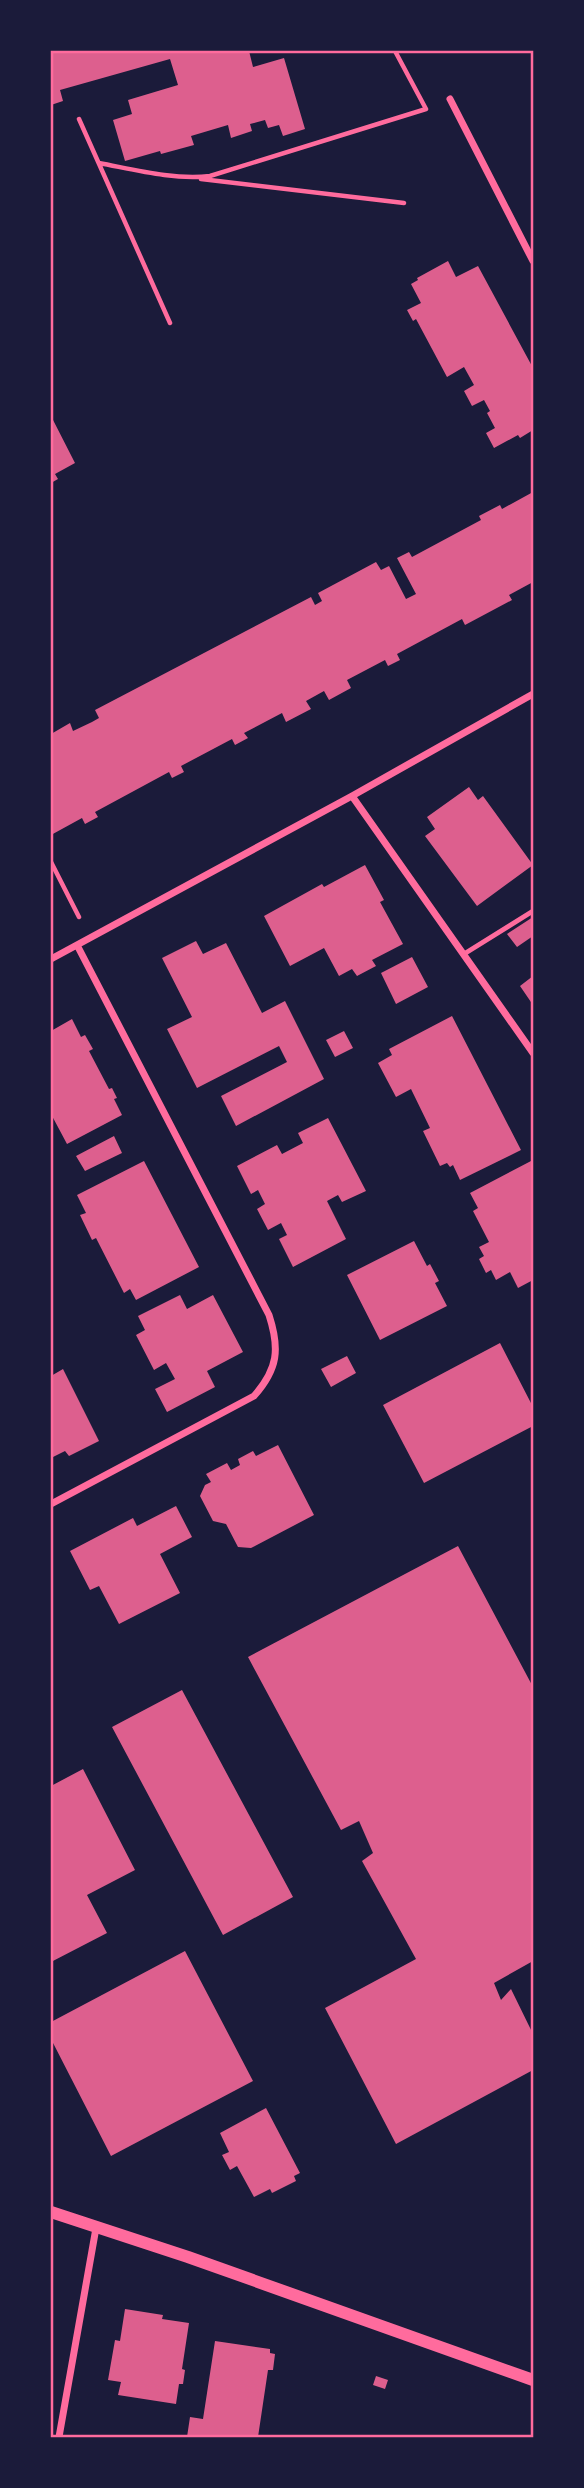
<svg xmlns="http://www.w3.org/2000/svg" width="584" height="2488" viewBox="0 0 584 2488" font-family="Signika,sans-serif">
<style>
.building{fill:#dd5f8e}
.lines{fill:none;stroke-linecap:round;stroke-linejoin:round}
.path{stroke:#ff6b9d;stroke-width:4.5}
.service{stroke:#ff6b9d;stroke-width:5}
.minor{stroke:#ff6b9d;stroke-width:7}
.tertiary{stroke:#ff6b9d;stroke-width:12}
.neatline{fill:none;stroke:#ff6b9d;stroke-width:2.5}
</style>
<rect width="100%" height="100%" fill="#1b1b3a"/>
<path class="building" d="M 55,51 L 249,51 L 253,67 L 284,58 L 305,129 L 283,136 L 279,125 L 268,128 L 265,120 L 250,124 L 252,131 L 231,138 L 228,125 L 191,136 L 194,145 L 161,154 L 160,151 L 125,161 L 113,120 L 132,114 L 128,100 L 178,85 L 170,59 L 60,90 L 63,101 L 51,105 L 51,52 Z
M 448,261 L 456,277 L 478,266 L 533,368 L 533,430 L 520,438 L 518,435 L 494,448 L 486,433 L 495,428 L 487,413 L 490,411 L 484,400 L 472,406 L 464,391 L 474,385 L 464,367 L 447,377 L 416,319 L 413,321 L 407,310 L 421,303 L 411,284 L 418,280 L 417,278 Z
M 51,416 L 75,463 L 55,474 L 58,479 L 51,483 Z
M 533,492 L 533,582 L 509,595 L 512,600 L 465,625 L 462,619 L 397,654 L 400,660 L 388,666 L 385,660 L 347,680 L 351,688 L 329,700 L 324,691 L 306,701 L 311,709 L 286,722 L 282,713 L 244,733 L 248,738 L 235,745 L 232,739 L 181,766 L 184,772 L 172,778 L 169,772 L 95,812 L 98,817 L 85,824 L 82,818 L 51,835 L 51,734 L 70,723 L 73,731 L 92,722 L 99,718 L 95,710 L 311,597 L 315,605 L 322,601 L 318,593 L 376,562 L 381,570 L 389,566 L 406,599 L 416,594 L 397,558 L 409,552 L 412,557 L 481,520 L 479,516 L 500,505 L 502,509 Z
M 469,787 L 478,800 L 483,796 L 533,865 L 477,906 L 425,836 L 435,829 L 427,817 Z
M 365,865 L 384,900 L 380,902 L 403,944 L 372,960 L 376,966 L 357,976 L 352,969 L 339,976 L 324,948 L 290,966 L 264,916 L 322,884 L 324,887 Z
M 533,917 L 533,936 L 517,947 L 507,934 Z
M 196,941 L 203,954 L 226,943 L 262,1013 L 285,1001 L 324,1079 L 236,1126 L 221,1096 L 287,1062 L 279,1046 L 197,1088 L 167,1029 L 192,1017 L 162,958 Z
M 412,957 L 428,987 L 396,1004 L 381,973 Z
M 533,976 L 533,1005 L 520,986 Z
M 452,1016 L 521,1150 L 460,1180 L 453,1165 L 450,1167 L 447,1163 L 440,1166 L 423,1131 L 430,1128 L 411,1089 L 396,1097 L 378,1063 L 392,1055 L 389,1049 Z
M 72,1019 L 81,1037 L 85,1035 L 93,1049 L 89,1051 L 109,1089 L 112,1088 L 117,1098 L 114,1099 L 122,1115 L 67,1144 L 51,1114 L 51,1031 Z
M 344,1031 L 353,1048 L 335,1057 L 326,1040 Z
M 328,1118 L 366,1191 L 342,1202 L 338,1195 L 327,1201 L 346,1239 L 293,1267 L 279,1239 L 287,1235 L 281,1223 L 268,1230 L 257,1209 L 265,1204 L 258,1190 L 251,1194 L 237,1166 L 277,1145 L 282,1154 L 303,1143 L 298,1133 Z
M 114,1136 L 122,1153 L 85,1171 L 76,1156 Z
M 144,1161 L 199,1267 L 136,1300 L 130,1289 L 124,1293 L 96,1238 L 92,1240 L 80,1215 L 86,1213 L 77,1195 Z
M 531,1161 L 533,1166 L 533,1280 L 518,1288 L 510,1272 L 496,1280 L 491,1270 L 486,1273 L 479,1259 L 484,1256 L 479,1247 L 489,1242 L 473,1211 L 478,1208 L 470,1193 Z
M 414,1241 L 427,1266 L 430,1264 L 439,1281 L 435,1283 L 447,1306 L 380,1340 L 347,1275 Z
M 180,1295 L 187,1309 L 213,1295 L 243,1352 L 207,1371 L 215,1387 L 167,1412 L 155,1389 L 175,1379 L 166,1363 L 154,1370 L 136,1335 L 145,1330 L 138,1316 Z
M 500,1343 L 533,1407 L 533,1426 L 424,1483 L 383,1405 Z
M 347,1356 L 356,1373 L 331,1387 L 321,1369 Z
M 63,1369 L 99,1441 L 69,1456 L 65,1451 L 51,1458 L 51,1376 Z
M 278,1445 L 314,1515 L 251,1548 L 238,1547 L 226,1524 L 213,1521 L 200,1496 L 205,1485 L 211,1482 L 206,1474 L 227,1463 L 231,1470 L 240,1465 L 238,1459 L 253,1451 L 256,1456 Z
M 176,1506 L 192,1537 L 160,1554 L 180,1593 L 119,1624 L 99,1586 L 90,1590 L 70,1551 L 133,1518 L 137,1526 Z
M 458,1546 L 533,1687 L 533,1961 L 494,1983 L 501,2000 L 511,1989 L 533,2034 L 533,2070 L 396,2144 L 325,2008 L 416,1959 L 362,1861 L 373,1853 L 359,1821 L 341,1830 L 248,1657 Z
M 182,1690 L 293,1897 L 223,1935 L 112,1727 Z
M 83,1769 L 135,1870 L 87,1895 L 107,1933 L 51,1962 L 51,1786 Z
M 185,1951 L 253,2081 L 111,2156 L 51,2039 L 51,2022 Z
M 266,2108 L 300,2173 L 294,2176 L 296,2181 L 272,2193 L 270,2189 L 254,2197 L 237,2166 L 230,2170 L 222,2155 L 229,2152 L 220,2133 Z
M 125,2309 L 163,2315 L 162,2319 L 189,2323 L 182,2369 L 185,2370 L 183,2384 L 179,2384 L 176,2404 L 118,2395 L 121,2382 L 108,2380 L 115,2340 L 120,2341 Z
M 215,2341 L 270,2349 L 270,2353 L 275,2354 L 273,2370 L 268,2370 L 258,2437 L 187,2437 L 190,2417 L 203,2419 Z
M 376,2376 L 388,2380 L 385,2389 L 373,2385 Z"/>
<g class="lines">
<path class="path" d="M 395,51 L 426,109
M 79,119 L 170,323
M 99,163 C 136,170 173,180 210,176 L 426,109
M 201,179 L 404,203
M 51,862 L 79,917"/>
<path class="service" d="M 464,954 L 533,911"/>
<path class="minor" d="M 450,99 L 533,261
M 352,796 L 533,1053
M 51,959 L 352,796 L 533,694
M 51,1504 L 254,1396 C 278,1369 280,1349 269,1315 L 77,945
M 59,2437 L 96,2228"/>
<path class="tertiary" d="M 51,2212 L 188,2257 L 533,2380"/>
</g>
<rect width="584" height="2488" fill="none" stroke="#1b1b3a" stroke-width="105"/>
<rect x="52" y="52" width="480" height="2384" class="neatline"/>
</svg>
